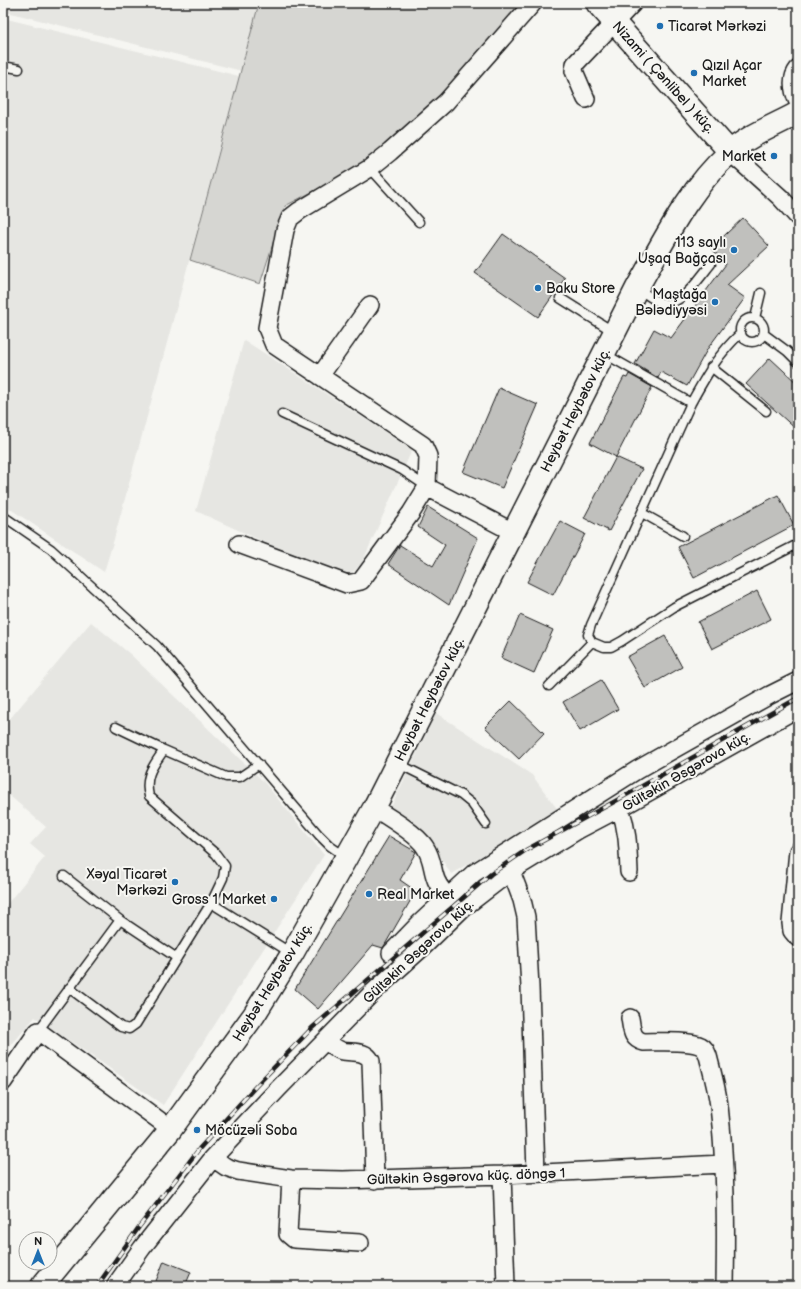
<svg xmlns="http://www.w3.org/2000/svg" width="801" height="1289" viewBox="0 0 801 1289" font-family="'Balsamiq Sans',sans-serif">
<style>
.built{fill:#e6e6e2}
.green{fill:#d6d6d2;stroke:#797977}
.building{fill:#c0c0bd;stroke:#1c1c1c}
.lines{fill:none;stroke-linecap:round;stroke-linejoin:round}
.service-casing{stroke:#1c1c1c;stroke-width:11}
.minor-casing{stroke:#1c1c1c;stroke-width:20}
.secondary-casing{stroke:#1c1c1c;stroke-width:25}
.service{stroke:#f6f6f2;stroke-width:8}
.minor{stroke:#f6f6f2;stroke-width:17}
.secondary{stroke:#f6f6f2;stroke-width:22}
.rail-casing{stroke:#1c1c1c;stroke-width:4.5}
.rail{stroke:#f6f6f2;stroke-width:3;stroke-dasharray:9;stroke-linecap:butt}
.poi-dot{fill:#1f6fb2;stroke:#f6f6f2;stroke-width:1.5}
.labels{text-anchor:middle;stroke-width:4;stroke-linejoin:round;paint-order:stroke}
.poi-label{font-size:14px;fill:#1c1c1c;stroke:#f6f6f2;text-anchor:start}
.street-label{font-size:14px;fill:#1c1c1c;stroke:#f6f6f2}
</style>
<rect width="100%" height="100%" fill="#f6f6f2"/>
<filter id="ink" filterUnits="userSpaceOnUse"><feTurbulence type="fractalNoise" baseFrequency=".025" numOctaves="2"/><feDisplacementMap in="SourceGraphic" scale="8" xChannelSelector="R" yChannelSelector="G"/><feConvolveMatrix kernelMatrix="1 2 1 2 8 2 1 2 1" color-interpolation-filters="sRGB"/></filter>
<g filter="url(#ink)">
<path class="built" d="M 3,3 L 259,3 L 242,71 L 3,11 Z
M 3,18 L 239,76 L 114,539 L 104,572 L 3,504 Z
M 244,340 L 412,450 L 362,563 L 349,576 L 337,575 L 196,511 Z
M 91,622 L 130,654 L 264,782 L 324,855 L 163,1105 L 35,1017 L 3,1055 L 3,909 L 45,857 L 30,844 L 46,827 L 3,790 L 3,727 Z
M 436,713 L 532,775 L 558,810 L 451,874 L 429,839 L 391,807 Z"/>
<path class="green" d="M 259,3 L 525,3 L 431,107 L 360,167 L 285,206 L 260,284 L 190,260 Z"/>
<path class="building" d="M 743,218 L 769,246 L 727,285 L 745,298 L 708,348 L 687,386 L 661,372 L 658,378 L 635,364 L 654,329 L 671,338 L 726,264 L 711,248 Z
M 503,234 L 565,278 L 538,317 L 475,273 Z
M 770,358 L 798,384 L 798,431 L 746,384 Z
M 629,374 L 652,387 L 616,457 L 590,443 L 624,377 L 627,378 Z
M 499,388 L 538,405 L 502,488 L 463,472 Z
M 616,457 L 642,469 L 609,531 L 584,518 Z
M 778,495 L 794,525 L 694,578 L 678,547 Z
M 428,507 L 478,538 L 449,605 L 388,564 L 400,545 L 433,566 L 445,545 L 418,527 Z
M 560,521 L 585,534 L 553,595 L 527,582 Z
M 757,591 L 771,619 L 712,649 L 698,622 Z
M 520,615 L 553,630 L 534,673 L 501,658 Z
M 665,636 L 682,667 L 645,688 L 627,657 Z
M 601,680 L 618,709 L 580,731 L 563,702 Z
M 511,701 L 544,733 L 519,759 L 485,727 Z
M 389,836 L 416,852 L 400,880 L 416,891 L 383,948 L 373,945 L 318,1009 L 295,989 Z
M 164,1261 L 191,1272 L 185,1286 L 154,1286 Z"/>
<g class="lines">
<defs>
<path id="service" d="M 3,66 L 19,69
M 370,168 L 419,222
M 638,289 C 645,293 652,299 659,302 C 679,311 700,277 711,264
M 560,298 L 614,332
M 755,318 L 761,293
M740 330a12 12 0 1 1 24 0a12 12 0 1 1-24 0Z
M 741,333 C 718,354 706,376 691,403 L 591,625 L 588,635 L 592,642 L 604,647 L 611,647 L 622,641 L 674,607 L 798,544
M 764,334 L 787,351 L 798,362
M 605,354 L 691,403
M 711,367 L 766,411
M 282,414 L 402,470 L 427,487
M 642,513 L 683,536
M 3,516 L 51,549 L 157,646 L 319,835 L 330,846 L 346,857
M 549,686 L 592,642
M 116,727 L 164,750 L 226,777 L 240,777 L 259,764
M 397,763 L 461,795 L 472,804 L 486,824
M 64,876 L 120,920 L 177,958
M 211,903 L 291,953
M 69,988 L 121,1027 L 129,1029 L 136,1024 L 211,903 L 223,878 L 225,866 L 216,854 L 149,796 C 144,776 153,766 164,750
M 38,1031 L 120,920
M 3,1060 L 12,1068"/>
<path id="minor" d="M 798,69 C 790,79 793,91 798,102
M 586,99 L 574,71 L 575,64 L 633,3
M 730,152 L 781,198 L 798,217
M 320,376 L 370,305
M 513,532 L 427,487 L 428,456 L 423,445 L 274,345 L 267,328 L 285,230 L 290,218 L 299,211 L 370,168 L 390,152 L 446,102 L 533,3
M 239,544 L 347,584 L 361,581 L 411,513 L 427,487
M 374,808 C 387,816 417,834 425,847 C 437,865 428,878 448,896
M 620,808 C 628,831 628,848 629,872
M 798,851 L 791,923 L 792,931 L 798,938
M 511,871 L 522,900 L 526,917 L 530,987 L 536,1173
M 391,953 L 421,922 L 474,873 L 637,770 L 770,695 L 798,681
M 630,1018 C 632,1029 631,1039 644,1042 C 657,1042 690,1040 701,1046 C 705,1048 706,1051 708,1056 C 712,1072 717,1089 719,1106 C 726,1166 726,1226 725,1286
M 326,1041 C 331,1045 336,1049 342,1051 C 353,1053 365,1050 371,1061 L 375,1180
M 3,1082 L 38,1031 L 171,1129
M 213,1158 L 226,1167 L 238,1171 L 291,1179 L 343,1180 L 502,1175 L 723,1164
M 502,1175 L 506,1286
M 291,1179 L 288,1234 L 294,1239 L 360,1243
M 115,1286 L 142,1248 L 213,1158 L 278,1089 L 373,992 L 424,946 L 463,908 L 511,871 L 578,830 L 620,808 L 798,708"/>
<path id="secondary" d="M 597,3 L 730,152
M 42,1286 L 171,1129 L 254,1015 L 292,954 L 374,808 L 637,288 C 664,241 688,190 729,153 C 747,136 776,125 798,113"/>
</defs>
<use href="#service" class="service-casing"/>
<use href="#minor" class="minor-casing"/>
<use href="#secondary" class="secondary-casing"/>
<use href="#service" class="service"/>
<use href="#minor" class="minor"/>
<use href="#secondary" class="secondary"/>
<defs>
<path id="rail" d="M 97,1286 L 139,1227 L 199,1149 L 256,1086 L 312,1028 L 491,874 L 526,850 L 612,803 L 798,698"/>
</defs>
<use href="#rail" class="rail-casing"/>
<use href="#rail" class="rail"/>
</g>
</g>
<g class="poi-dot">
<circle cx="660" cy="26" r="4"/>
<circle cx="694" cy="73" r="4"/>
<circle cx="774" cy="156" r="4"/>
<circle cx="734" cy="250" r="4"/>
<circle cx="538" cy="288" r="4"/>
<circle cx="715" cy="302" r="4"/>
<circle cx="175" cy="882" r="4"/>
<circle cx="369" cy="894" r="4"/>
<circle cx="274" cy="899" r="4"/>
<circle cx="197" cy="1130" r="4"/>
</g>
<g class="labels">
<g class="poi-label">
<text x="668" y="31">Ticarət Mərkəzi</text>
<text x="702" y="70">Qızıl Açar<tspan x="702" dy="16">Market</tspan></text>
<text x="766" y="161" text-anchor="end">Market</text>
<text x="726" y="247" text-anchor="end">113 saylı<tspan x="726" dy="16">Uşaq Bağçası</tspan></text>
<text x="546" y="293">Baku Store</text>
<text x="707" y="299" text-anchor="end">Maştağa<tspan x="707" dy="16">Bələdiyyəsi</tspan></text>
<text x="167" y="879" text-anchor="end">Xəyal Ticarət<tspan x="167" dy="16">Mərkəzi</tspan></text>
<text x="377" y="899">Real Market</text>
<text x="266" y="904" text-anchor="end">Gross 1 Market</text>
<text x="205" y="1135">Möcüzəli Soba</text>
</g>
<g class="street-label">
<text transform="translate(664 77) rotate(48)" y="5">Nizami ( Çənlibel ) küç.</text>
<text transform="translate(575 410) rotate(-63)" y="5">Heybət Heybətov küç.</text>
<text transform="translate(429 699) rotate(-63)" y="5">Heybət Heybətov küç.</text>
<text transform="translate(686 771) rotate(-30)" y="5">Gültəkin Əsgərova küç.</text>
<text transform="translate(418 951) rotate(-43)" y="5">Gültəkin Əsgərova küç.</text>
<text transform="translate(272 982) rotate(-58)" y="5">Heybət Heybətov küç.</text>
<text transform="translate(466 1176) rotate(-2)" y="5">Gültəkin Əsgərova küç. döngə 1</text>
</g>
</g>
<rect width="801" height="1289" fill="none" stroke="#f6f6f2" stroke-width="16"/>
<rect x="8" y="8" width="785" height="1273" fill="none" stroke="#1c1c1c" stroke-width="1.5" filter="url(#ink)"/>
<g transform="translate(38 1251)"><circle r="19" fill="#f6f6f2" stroke="#9f9f9c"/>
<path d="M0-3L7 15L0 10L-7 15Z" fill="#1f6fb2"/>
<text y="-6" font-size="11" font-weight="bold" text-anchor="middle" fill="#1c1c1c">N</text>
</g>
</svg>
